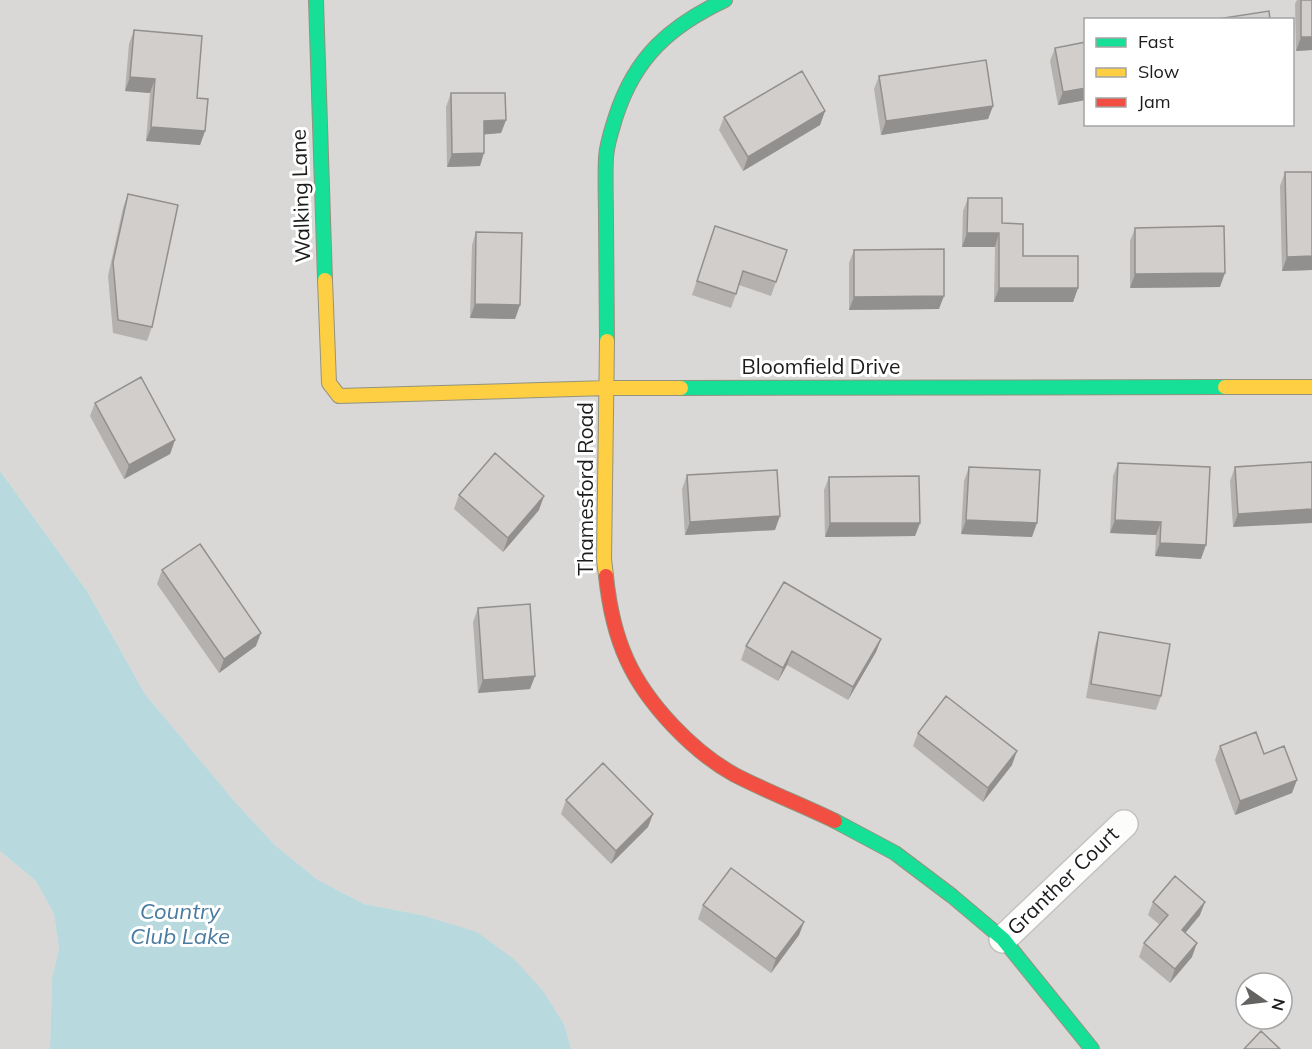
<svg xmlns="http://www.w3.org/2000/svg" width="1312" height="1049" viewBox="0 0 1312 1049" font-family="Mulish,sans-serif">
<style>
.residential{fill:#d9d8d6;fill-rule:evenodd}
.water{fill:#b8d9dd}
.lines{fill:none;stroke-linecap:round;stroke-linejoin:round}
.street-casing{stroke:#c3c2c1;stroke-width:30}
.fast-casing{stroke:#93937e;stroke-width:16}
.slow-casing{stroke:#93937e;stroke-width:16}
.jam-casing{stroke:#93937e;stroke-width:16}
.street{stroke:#fcfcfb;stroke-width:27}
.fast{stroke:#16e098;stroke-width:14}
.slow{stroke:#ffcf43;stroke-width:14}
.jam{stroke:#f24e42;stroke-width:14}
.wall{fill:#b4b1af}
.shaded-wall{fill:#92908f}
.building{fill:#d1cecc;stroke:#92908f;stroke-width:1.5}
.labels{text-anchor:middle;stroke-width:6;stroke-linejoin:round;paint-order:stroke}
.street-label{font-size:21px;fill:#1c1c1c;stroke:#fff}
.water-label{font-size:22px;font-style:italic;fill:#497ba1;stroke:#fff}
</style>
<rect width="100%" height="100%" fill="#eae8e5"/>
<path class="residential" d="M 0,0 L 1312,0 L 1312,1049 L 571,1049 L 565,1025 L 421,915 L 364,904 L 318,880 L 276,846 L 235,802 L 145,694 L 87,591 L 0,471 ZM 1086,20 L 1292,20 L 1292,124 L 1086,124 ZM 1246,983 L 1282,983 L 1282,1019 L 1246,1019 Z
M 0,851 L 36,881 L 54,914 L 59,949 L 52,978 L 50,1049 L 0,1049 Z"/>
<path class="water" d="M 0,471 L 87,591 L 145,694 L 235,802 L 276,846 L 318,880 L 364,904 L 421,915 L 477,932 L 515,960 L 543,991 L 565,1026 L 571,1049 L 50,1049 L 52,978 L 59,949 L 54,914 L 36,881 L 0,851 Z"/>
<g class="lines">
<defs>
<path id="street" d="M 1003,939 L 1124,824"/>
<path id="fast" d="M 316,0 L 325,280
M 607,341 C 607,301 606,261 606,221 C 606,200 605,178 606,157 C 607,143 612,129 616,116 C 635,57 670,26 725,0
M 681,388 L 1225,387
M 835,821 L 895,853 L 952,896 L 1003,939 L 1092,1049"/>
<path id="slow" d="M 325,280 L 329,383 L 339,396 L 607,388 L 681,388
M 1225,387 L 1312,387
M 606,576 L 604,559 L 607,341"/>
<path id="jam" d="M 606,576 C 609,605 615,634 627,660 C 647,704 693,752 735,775 C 768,792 802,805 835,821"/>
</defs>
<use href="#street" class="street-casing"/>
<use href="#fast" class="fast-casing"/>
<use href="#slow" class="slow-casing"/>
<use href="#jam" class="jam-casing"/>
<use href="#street" class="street"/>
<use href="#fast" class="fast"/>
<use href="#slow" class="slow"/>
<use href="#jam" class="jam"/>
</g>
<path class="wall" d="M 1297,0 L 1312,0 L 1312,50 L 1296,51 L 1295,4 Z
M 134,30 L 197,98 L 205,131 L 200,145 L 146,141 L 150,93 L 125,91 L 129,44 Z
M 1086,42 L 1086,100 L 1058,105 L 1050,61 L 1055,48 Z
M 879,76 L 993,106 L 988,119 L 881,135 L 874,89 Z
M 451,93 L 506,120 L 501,133 L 484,134 L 480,166 L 447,167 L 446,107 Z
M 825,111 L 820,125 L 743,171 L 719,130 L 724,117 Z
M 1285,172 L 1312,172 L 1312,270 L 1282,271 L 1280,186 Z
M 128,194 L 152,327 L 147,341 L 113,333 L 108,276 L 123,208 Z
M 968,198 L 1002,223 L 1023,256 L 1078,288 L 1073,302 L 994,302 L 995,247 L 962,247 L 963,211 Z
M 715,226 L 776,282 L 771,296 L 739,285 L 731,308 L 692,295 Z
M 1135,228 L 1220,287 L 1130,288 L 1130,241 Z
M 476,232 L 520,305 L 515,319 L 470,318 L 472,245 Z
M 854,250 L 939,309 L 849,310 L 849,263 Z
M 95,403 L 175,440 L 170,454 L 124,479 L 90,416 Z
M 1312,462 L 1233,527 L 1230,481 L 1235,467 Z
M 1118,463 L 1201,559 L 1155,556 L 1156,535 L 1110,533 L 1113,476 Z
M 969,467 L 1032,537 L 961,534 L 964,481 Z
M 687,475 L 775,530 L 685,535 L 682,489 Z
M 829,477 L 920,523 L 915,536 L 825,537 L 824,490 Z
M 459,495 L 539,510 L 503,552 L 454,509 Z
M 162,570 L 256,646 L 219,673 L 157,584 Z
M 478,608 L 535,676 L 530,689 L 478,693 L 473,622 Z
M 1099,632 L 1161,696 L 1156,710 L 1086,698 L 1095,646 Z
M 881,639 L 876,652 L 848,700 L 787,665 L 778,681 L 741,660 L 746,646 Z
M 918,733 L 1012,765 L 983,802 L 913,746 Z
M 1220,746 L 1264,754 L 1292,793 L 1235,815 L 1215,760 Z
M 566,800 L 653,814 L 648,827 L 611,864 L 561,814 Z
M 1153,902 L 1200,915 L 1185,933 L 1192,957 L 1170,983 L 1139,957 L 1144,943 L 1160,925 L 1148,915 Z
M 703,905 L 804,922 L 799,935 L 771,973 L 698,919 Z"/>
<path class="shaded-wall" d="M 1301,37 L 1312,37 L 1312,50 L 1296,51 Z
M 130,77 L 155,79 L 150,93 L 125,91 Z
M 1086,88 L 1086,100 L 1058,105 L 1063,92 Z
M 993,106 L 988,119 L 881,135 L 886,121 Z
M 825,111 L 820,125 L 743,171 L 748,157 Z
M 506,120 L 501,133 L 479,135 L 484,121 Z
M 151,127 L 205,131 L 200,145 L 146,141 Z
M 484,153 L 480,166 L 447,167 L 452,154 Z
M 967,233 L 999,233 L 995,247 L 962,247 Z
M 1312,256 L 1312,270 L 1282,271 L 1287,257 Z
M 1225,273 L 1220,287 L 1130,288 L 1135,274 Z
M 999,288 L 1078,288 L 1073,302 L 994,302 Z
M 944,296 L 939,309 L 849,310 L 854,297 Z
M 475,304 L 520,305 L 515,319 L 470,318 Z
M 175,440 L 170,454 L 124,479 L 129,465 Z
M 544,496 L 539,510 L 503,552 L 508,538 Z
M 1312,509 L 1312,523 L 1233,527 L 1238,514 Z
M 780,516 L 775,530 L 685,535 L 690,522 Z
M 966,520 L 1037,523 L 1032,537 L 961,534 Z
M 1115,520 L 1161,522 L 1156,535 L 1110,533 Z
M 830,523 L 920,523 L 915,536 L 825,537 Z
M 1160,543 L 1206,545 L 1201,559 L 1155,556 Z
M 261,633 L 256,646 L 219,673 L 224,659 Z
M 881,639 L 876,652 L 848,700 L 853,687 Z
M 792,651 L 787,665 L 778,681 L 783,668 Z
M 535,676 L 530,689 L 478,693 L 483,680 Z
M 1017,751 L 1012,765 L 983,802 L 988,788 Z
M 1297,780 L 1292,793 L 1235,815 L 1240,801 Z
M 653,814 L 648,827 L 611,864 L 616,851 Z
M 1205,902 L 1200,915 L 1177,943 L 1182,930 Z
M 804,922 L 799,935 L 771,973 L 776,959 Z
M 1197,943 L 1192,957 L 1170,983 L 1175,969 Z"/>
<path class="building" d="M 1301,0 L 1312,0 L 1312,37 L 1301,37 Z
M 1269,11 L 1270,20 L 1211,20 Z
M 134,30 L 202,36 L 197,98 L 208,99 L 205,131 L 151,127 L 155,79 L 130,77 Z
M 1086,42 L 1086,88 L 1063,92 L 1055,48 Z
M 986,60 L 993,106 L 886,121 L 879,76 Z
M 802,71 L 825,111 L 748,157 L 724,117 Z
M 451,93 L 505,93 L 506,120 L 484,121 L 484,153 L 452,154 Z
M 1285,172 L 1312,172 L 1312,256 L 1287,257 Z
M 128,194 L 178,205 L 152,327 L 118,320 L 113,262 Z
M 968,198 L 1002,198 L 1002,223 L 1023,224 L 1023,256 L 1078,256 L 1078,288 L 999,288 L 999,233 L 967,233 Z
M 715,226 L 787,250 L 776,282 L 743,271 L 736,294 L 697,281 Z
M 1224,226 L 1225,273 L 1135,274 L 1135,228 Z
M 476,232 L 522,233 L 520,305 L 475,304 Z
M 944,249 L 944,296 L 854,297 L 854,250 Z
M 141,377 L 175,440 L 129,465 L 95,403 Z
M 495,453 L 544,496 L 508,538 L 459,495 Z
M 1312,462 L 1312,509 L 1238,514 L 1235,467 Z
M 1118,463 L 1210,467 L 1206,545 L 1160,543 L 1161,522 L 1115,520 Z
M 969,467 L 1040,470 L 1037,523 L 966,520 Z
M 777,470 L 780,516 L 690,522 L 687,475 Z
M 919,476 L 920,523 L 830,523 L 829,477 Z
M 200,544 L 261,633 L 224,659 L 162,570 Z
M 784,582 L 881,639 L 853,687 L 792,651 L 783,668 L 746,646 Z
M 530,604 L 535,676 L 483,680 L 478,608 Z
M 1099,632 L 1170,644 L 1161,696 L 1091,684 Z
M 946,696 L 1017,751 L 988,788 L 918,733 Z
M 1256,732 L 1264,754 L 1284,746 L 1297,780 L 1240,801 L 1220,746 Z
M 603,763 L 653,814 L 616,851 L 566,800 Z
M 731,868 L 804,922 L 776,959 L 703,905 Z
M 1175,876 L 1205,902 L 1182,930 L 1197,943 L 1175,969 L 1144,943 L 1168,915 L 1153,902 Z
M 1261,1031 L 1280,1049 L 1244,1049 Z"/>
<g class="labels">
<g class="street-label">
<text transform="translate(301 196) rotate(-92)" y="7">Walking Lane</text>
<text x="821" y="374">Bloomfield Drive</text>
<text transform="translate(586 489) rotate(-90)" y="7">Thamesford Road</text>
<text transform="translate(1063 881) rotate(-44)" y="7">Granther Court</text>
</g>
<g class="water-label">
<text x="180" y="919">Country<tspan x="180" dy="25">Club Lake</tspan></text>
</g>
</g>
<rect x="1084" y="18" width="210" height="108" fill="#ffffff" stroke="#a4a4a4" stroke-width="1.5"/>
<rect x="1096" y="38" width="30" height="9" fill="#16e098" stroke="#a4a4a4" stroke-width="1.5"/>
<text x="1138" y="48" font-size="18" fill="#1c1c1c">Fast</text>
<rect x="1096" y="68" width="30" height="9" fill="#ffcf43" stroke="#a4a4a4" stroke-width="1.5"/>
<text x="1138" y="78" font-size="18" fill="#1c1c1c">Slow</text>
<rect x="1096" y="98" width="30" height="9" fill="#f24e42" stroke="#a4a4a4" stroke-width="1.5"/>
<text x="1138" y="108" font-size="18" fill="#1c1c1c">Jam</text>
<g transform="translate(1264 1001) rotate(104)"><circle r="28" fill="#ffffff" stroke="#a4a4a4" stroke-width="1.5"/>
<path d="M0-4.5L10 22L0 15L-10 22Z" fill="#646362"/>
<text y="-9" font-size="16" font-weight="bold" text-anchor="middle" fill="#1c1c1c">N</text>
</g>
</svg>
